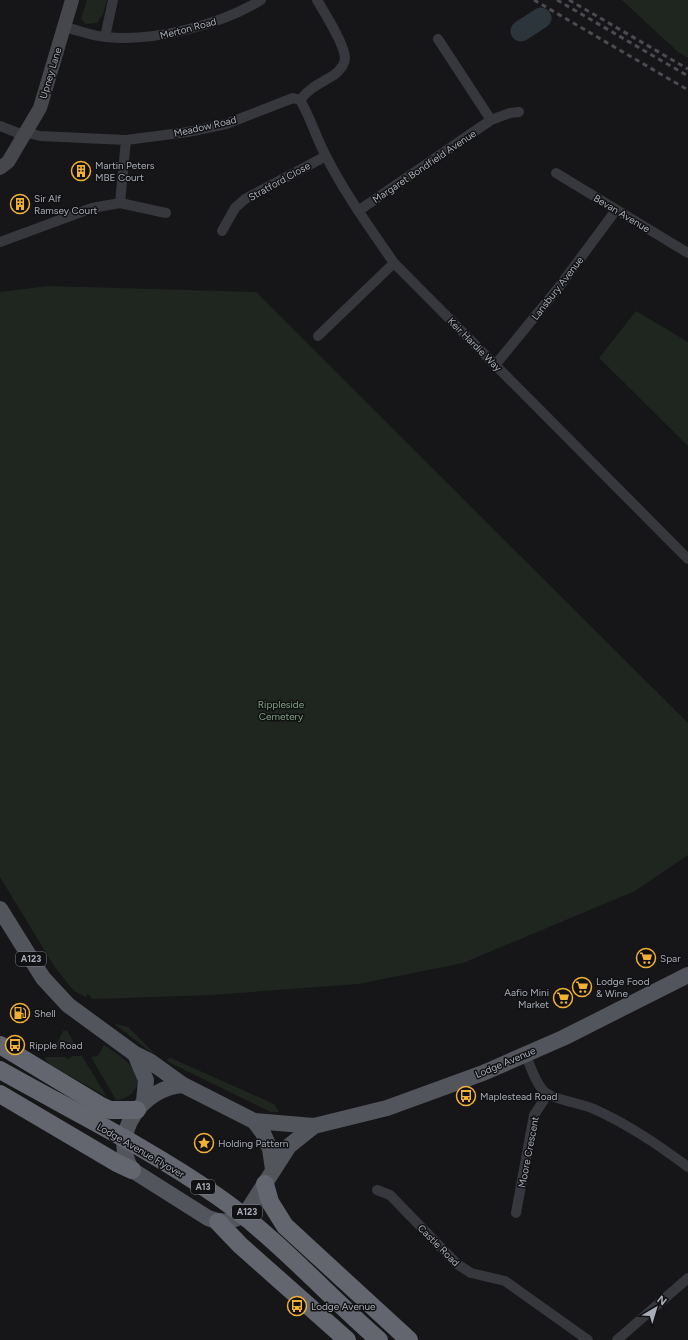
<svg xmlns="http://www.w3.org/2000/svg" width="688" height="1340" viewBox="0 0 688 1340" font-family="Figtree,sans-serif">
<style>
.green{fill:#1e261f}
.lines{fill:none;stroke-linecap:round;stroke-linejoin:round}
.river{stroke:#2c353c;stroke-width:21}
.street{stroke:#37383d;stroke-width:10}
.secondary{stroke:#45474d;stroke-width:14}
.primary{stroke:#53555c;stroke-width:16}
.highway{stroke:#63666e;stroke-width:18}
.rail{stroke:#4a4c52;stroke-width:3;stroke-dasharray:5 4;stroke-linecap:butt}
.highway-bridge{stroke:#63666e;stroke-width:18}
.labels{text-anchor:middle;stroke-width:3;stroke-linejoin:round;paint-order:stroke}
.shield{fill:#111113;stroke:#7b7e86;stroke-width:1}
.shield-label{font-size:9px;font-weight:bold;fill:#a8adb8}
.street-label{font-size:10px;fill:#a8adb8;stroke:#111113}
.poi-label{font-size:10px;fill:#a8adb8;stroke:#111113;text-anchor:start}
.park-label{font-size:10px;fill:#7fa381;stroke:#111113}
</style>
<rect width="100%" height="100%" fill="#161618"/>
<path class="green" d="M 87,0 L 107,0 L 103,14 L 97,23 L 85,24 L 81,18 Z
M 622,0 L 688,0 L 688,58 L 678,52 Z
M 48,286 L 256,292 L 688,723 L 688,855 L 635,891 L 463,963 L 358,984 L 212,995 L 92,999 L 88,994 L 86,997 L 74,991 L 54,966 L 0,877 L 0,292 Z
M 636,311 L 688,342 L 688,446 L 599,358 Z
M 113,1023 L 128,1027 L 153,1052 L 152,1053 Z
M 67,1030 L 77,1049 L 45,1049 L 56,1045 L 63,1031 Z
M 104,1045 C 117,1054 150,1072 133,1092 C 129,1097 123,1100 116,1100 L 91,1057 L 98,1056 Z
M 72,1056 L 82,1056 L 107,1097 L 49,1064 L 45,1059 L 46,1057 L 66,1057 L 68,1060 Z
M 171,1058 L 274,1104 L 279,1112 L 271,1112 L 168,1062 L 167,1059 Z"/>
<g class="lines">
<path class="river" d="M 521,31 L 541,18"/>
<path class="street" d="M 64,27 C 78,30 92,36 106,37 C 154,42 220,25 261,0
M 105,37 L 113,0
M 300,100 C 311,118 316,138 326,156 C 345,194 370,228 394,263 L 688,559
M 300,100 C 309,88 321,83 334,75 C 339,71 345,64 345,58 C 345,45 324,12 317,0
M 491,120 L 510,113 L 519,112
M 0,126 L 23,135
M 25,132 L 40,136 L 126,140 L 188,132 L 226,124 L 293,98 L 300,100
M 556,173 L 688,253
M 120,203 L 126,140
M 358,211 L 491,120 L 438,39
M 222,231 L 235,208 L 245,199 L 326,156
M 0,242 L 92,208 L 120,203 L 166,213
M 318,336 L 394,263
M 496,364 L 559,287 L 616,210
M 525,1054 C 531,1066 536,1086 547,1094 C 554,1099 583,1104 594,1109 C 629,1125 657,1144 688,1167
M 377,1190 L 390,1195 L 457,1264 L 471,1273 L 505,1281 L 588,1340
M 516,1213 L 534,1115 L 548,1094
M 617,1340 L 688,1278"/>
<path class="secondary" d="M 0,168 L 8,162 L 40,108 L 72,0"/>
<path class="primary" d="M 0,909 L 43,978 L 68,1005 L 135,1054 L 151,1062 L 183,1085 L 254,1121 L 263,1133 L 270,1149 L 273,1169
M 135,1054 L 146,1080 L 144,1101
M 183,1085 C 144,1087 108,1134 132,1170 L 208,1218 C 223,1224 233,1222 246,1213 L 289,1146 L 314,1126
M 254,1121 L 314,1126 L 387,1108 L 483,1073 L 563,1038 L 688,975"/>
<path class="highway" d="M 0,1045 L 101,1106 L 110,1110 L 137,1110
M 0,1094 L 117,1163 L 132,1170
M 265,1184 L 270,1202 L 285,1226 L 409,1340
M 218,1222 L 240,1245 L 347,1340"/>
<path class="rail" d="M 534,0 L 688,90
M 557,0 L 688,76
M 569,0 L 688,69"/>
<path class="highway-bridge" d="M 0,1070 C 71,1110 150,1149 217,1196 C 276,1237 325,1293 379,1340"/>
</g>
<defs>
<symbol id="building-ring" viewBox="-11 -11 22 22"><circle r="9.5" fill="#111113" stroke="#f2b134" stroke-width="1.5"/><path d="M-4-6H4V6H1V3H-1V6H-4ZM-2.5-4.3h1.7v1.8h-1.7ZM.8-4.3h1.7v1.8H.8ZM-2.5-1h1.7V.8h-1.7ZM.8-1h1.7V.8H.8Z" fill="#f2b134"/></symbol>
<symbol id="supermarket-ring" viewBox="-11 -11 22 22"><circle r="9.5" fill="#111113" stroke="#f2b134" stroke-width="1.5"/><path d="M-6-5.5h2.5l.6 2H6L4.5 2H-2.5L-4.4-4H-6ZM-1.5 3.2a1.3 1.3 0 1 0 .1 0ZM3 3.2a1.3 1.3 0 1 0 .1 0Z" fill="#f2b134"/></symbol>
<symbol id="fuel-ring" viewBox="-11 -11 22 22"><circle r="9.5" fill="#111113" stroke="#f2b134" stroke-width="1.5"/><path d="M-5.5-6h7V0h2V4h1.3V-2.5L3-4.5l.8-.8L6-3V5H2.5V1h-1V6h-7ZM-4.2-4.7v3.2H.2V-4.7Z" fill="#f2b134"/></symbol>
<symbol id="bus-ring" viewBox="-11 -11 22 22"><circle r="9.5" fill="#111113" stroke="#f2b134" stroke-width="1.5"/><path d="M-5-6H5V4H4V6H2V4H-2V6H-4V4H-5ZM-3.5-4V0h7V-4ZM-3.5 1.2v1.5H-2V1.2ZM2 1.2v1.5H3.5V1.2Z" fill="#f2b134"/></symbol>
<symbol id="sight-ring" viewBox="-11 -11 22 22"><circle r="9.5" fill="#111113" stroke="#f2b134" stroke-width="1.5"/><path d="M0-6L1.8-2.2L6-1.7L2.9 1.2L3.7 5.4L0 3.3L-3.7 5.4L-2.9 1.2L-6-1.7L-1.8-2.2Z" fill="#f2b134"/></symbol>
</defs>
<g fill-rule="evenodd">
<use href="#building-ring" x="70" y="160" width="22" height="22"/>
<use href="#building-ring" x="9" y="193" width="22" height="22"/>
<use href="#supermarket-ring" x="635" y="947" width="22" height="22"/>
<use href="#supermarket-ring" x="571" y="976" width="22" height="22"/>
<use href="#supermarket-ring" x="552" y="987" width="22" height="22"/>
<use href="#fuel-ring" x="9" y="1002" width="22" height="22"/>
<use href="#bus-ring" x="4" y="1034" width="22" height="22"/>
<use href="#bus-ring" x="455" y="1085" width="22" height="22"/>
<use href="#sight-ring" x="193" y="1132" width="22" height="22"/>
<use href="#bus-ring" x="286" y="1295" width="22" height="22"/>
</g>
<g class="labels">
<g class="shield">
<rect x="16" y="952" width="30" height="14" rx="3"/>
<rect x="191" y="1180" width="24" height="14" rx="3"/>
<rect x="232" y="1205" width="30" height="14" rx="3"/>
</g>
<g class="shield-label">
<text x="31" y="962">A123</text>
<text x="203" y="1190">A13</text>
<text x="247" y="1215">A123</text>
</g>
<g class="street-label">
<text transform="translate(188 28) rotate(-15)" y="4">Merton Road</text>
<text transform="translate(50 73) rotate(-73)" y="4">Upney Lane</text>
<text transform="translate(205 126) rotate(-13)" y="4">Meadow Road</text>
<text transform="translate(424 166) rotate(-34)" y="4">Margaret Bondfield Avenue</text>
<text transform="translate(279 181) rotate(-29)" y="4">Stratford Close</text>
<text transform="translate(622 213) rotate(31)" y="4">Bevan Avenue</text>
<text transform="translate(557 288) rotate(-52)" y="4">Lansbury Avenue</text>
<text transform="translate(475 344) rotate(45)" y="4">Keir Hardie Way</text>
<text transform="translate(505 1062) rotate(-23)" y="4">Lodge Avenue</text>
<text transform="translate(141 1150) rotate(30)" y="4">Lodge Avenue Flyover</text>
<text transform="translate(528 1152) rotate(-79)" y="4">Moore Crescent</text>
<text transform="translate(439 1245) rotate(45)" y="4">Castle Road</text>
</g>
<g class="poi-label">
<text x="95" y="169">Martin Peters<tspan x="95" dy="12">MBE Court</tspan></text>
<text x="34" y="202">Sir Alf<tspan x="34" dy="12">Ramsey Court</tspan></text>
<text x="660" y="962">Spar</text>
<text x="596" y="985">Lodge Food<tspan x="596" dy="12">&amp; Wine</tspan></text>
<text x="549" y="996" text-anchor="end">Aafio Mini<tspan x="549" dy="12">Market</tspan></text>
<text x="34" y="1017">Shell</text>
<text x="29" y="1049">Ripple Road</text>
<text x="480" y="1100">Maplestead Road</text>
<text x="218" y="1147">Holding Pattern</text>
<text x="311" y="1310">Lodge Avenue</text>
</g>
<g class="park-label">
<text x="281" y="708">Rippleside<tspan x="281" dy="12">Cemetery</tspan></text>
</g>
</g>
<g transform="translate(656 1308) rotate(38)" stroke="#111113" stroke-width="3" paint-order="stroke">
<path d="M0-3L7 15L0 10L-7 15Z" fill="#a8adb8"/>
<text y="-6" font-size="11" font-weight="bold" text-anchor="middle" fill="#a8adb8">N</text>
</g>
</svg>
